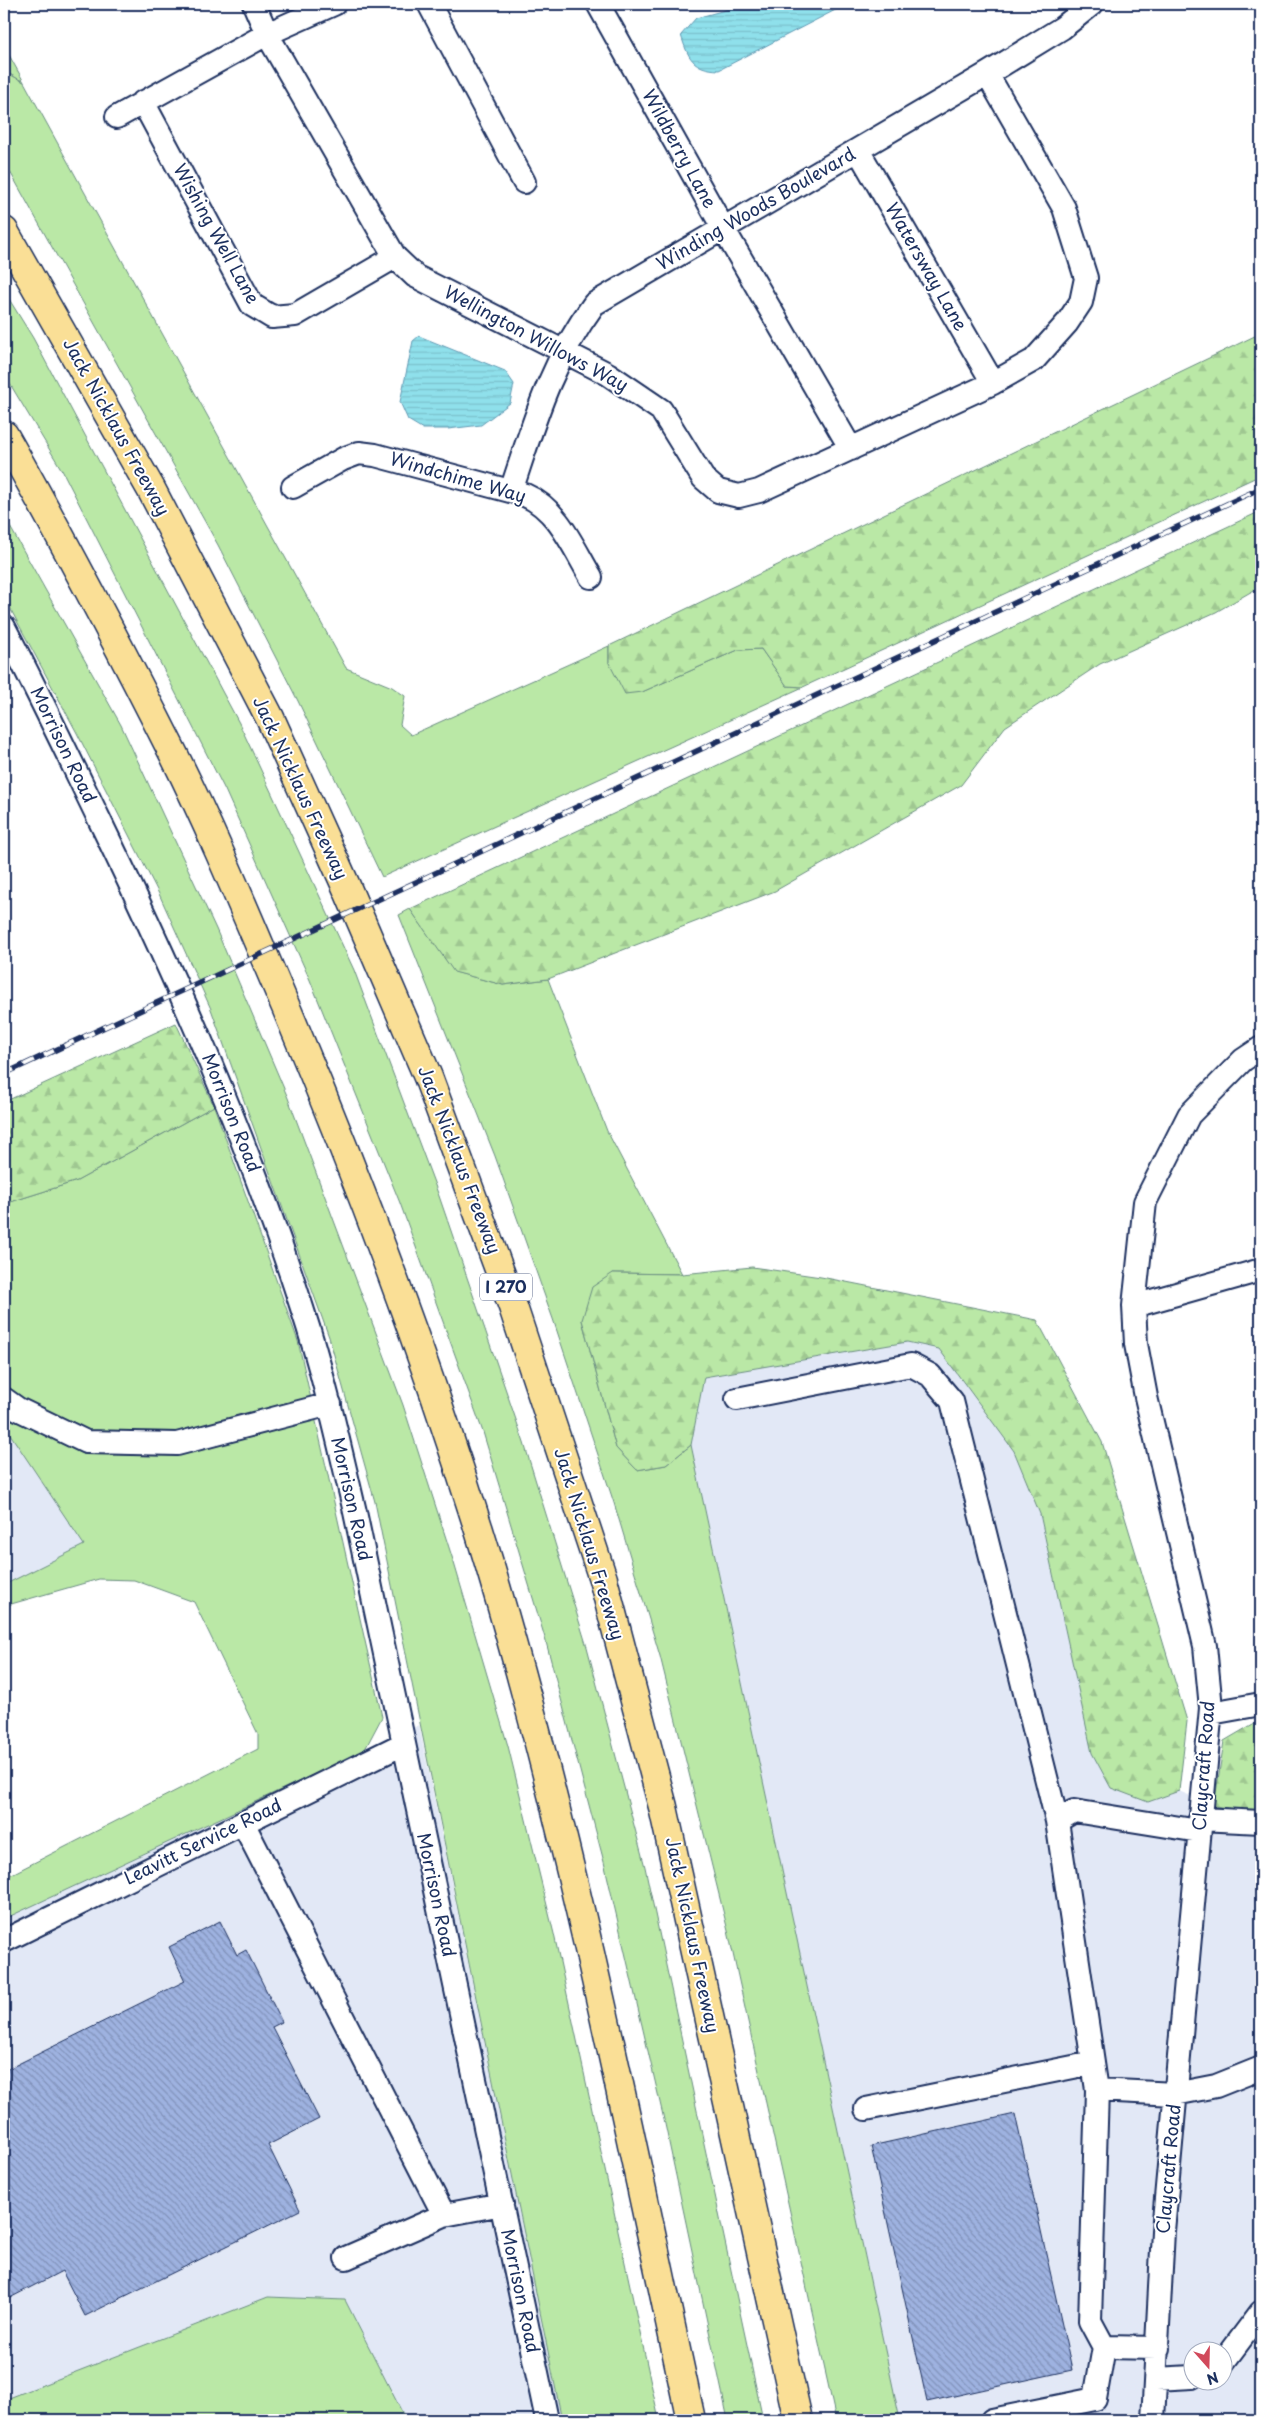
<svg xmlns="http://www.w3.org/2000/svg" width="1265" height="2424" viewBox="0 0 1265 2424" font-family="'Playpen Sans',sans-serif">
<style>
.built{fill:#e2e8f6;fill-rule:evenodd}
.green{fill:#bae8a6;stroke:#6a8c82}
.forest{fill:url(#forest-firs);stroke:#6a8c82}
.water{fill:url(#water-rules);stroke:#6199b3}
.building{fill:url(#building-back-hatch);stroke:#1b2f5e}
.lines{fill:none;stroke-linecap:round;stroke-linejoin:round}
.minor-casing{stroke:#1b2f5e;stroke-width:26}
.highway-casing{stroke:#1b2f5e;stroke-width:31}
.minor{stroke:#fff;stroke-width:22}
.highway{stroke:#fadf96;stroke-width:28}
.rail-casing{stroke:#1b2f5e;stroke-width:5.5}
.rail{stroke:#fff;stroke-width:4;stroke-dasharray:11;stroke-linecap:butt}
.labels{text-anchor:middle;stroke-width:4;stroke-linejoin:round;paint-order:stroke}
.shield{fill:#fff;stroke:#5f6d8e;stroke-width:1}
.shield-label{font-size:16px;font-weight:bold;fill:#1b2f5e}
.street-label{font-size:18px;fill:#1b2f5e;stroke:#fff}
</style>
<defs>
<pattern id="forest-firs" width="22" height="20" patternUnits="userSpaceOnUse" patternTransform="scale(1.25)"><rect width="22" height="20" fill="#bae8a6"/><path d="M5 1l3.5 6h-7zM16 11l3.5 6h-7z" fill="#9fc791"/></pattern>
<pattern id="water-rules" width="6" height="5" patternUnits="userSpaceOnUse" patternTransform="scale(1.25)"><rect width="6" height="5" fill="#8fe0eb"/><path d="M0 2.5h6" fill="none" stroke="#7bc0cc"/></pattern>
<pattern id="building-back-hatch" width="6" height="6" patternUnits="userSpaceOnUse" patternTransform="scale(1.25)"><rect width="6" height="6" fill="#9eb2e0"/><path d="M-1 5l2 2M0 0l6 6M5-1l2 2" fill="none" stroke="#8091b9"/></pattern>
</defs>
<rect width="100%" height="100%" fill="#fff"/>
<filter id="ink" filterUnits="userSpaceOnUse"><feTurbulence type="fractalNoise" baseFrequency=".02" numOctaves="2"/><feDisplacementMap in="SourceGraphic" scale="10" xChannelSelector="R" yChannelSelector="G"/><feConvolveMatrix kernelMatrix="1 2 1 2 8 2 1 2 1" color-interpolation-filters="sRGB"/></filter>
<g filter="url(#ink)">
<path class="built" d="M 907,1342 L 939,1349 L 1014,1451 L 1040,1514 L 1092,1753 L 1148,1802 L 1179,1791 L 1214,1806 L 1261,1813 L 1261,2420 L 900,2420 L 691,1445 L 704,1377 ZM 1192,2352 L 1222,2352 L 1222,2382 L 1192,2382 Z
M 4,1425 L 84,1545 L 4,1585 Z
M 419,1725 L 562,2420 L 406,2420 L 345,2300 L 269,2297 L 4,2400 L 4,1919 Z"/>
<path class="green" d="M 4,71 L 24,82 L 346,668 L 392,687 L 405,696 L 400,725 L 411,735 L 609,646 L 609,663 L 642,692 L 738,650 L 761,649 L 787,686 L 803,687 L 382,877 L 298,701 L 218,545 L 4,161 Z
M 4,291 L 33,338 L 239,723 L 354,970 L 439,1196 L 524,1443 L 587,1647 L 645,1867 L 763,2420 L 728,2420 L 665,2124 L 604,1862 L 545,1638 L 483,1432 L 400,1203 L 310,980 L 225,790 L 63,472 L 4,374 Z
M 4,516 L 121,725 L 216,929 L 288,1098 L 403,1405 L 454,1563 L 508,1746 L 554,1934 L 659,2420 L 562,2420 L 375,1502 L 329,1337 L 211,1009 L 160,896 L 77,733 L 4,597 Z
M 410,909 L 455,972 L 503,985 L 548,979 L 607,1131 L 682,1274 L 613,1273 L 582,1320 L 616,1448 L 637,1470 L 666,1465 L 691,1445 L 900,2420 L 836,2420 L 728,1931 L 660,1656 L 614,1503 L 553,1319 L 495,1156 L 399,915 Z
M 214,1106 L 298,1341 L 382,1717 L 364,1751 L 4,1919 L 4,1878 L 258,1749 L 258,1734 L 194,1602 L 134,1580 L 99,1579 L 4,1606 L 4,1585 L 84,1545 L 4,1425 L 4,1204 L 77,1181 Z
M 268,2297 L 345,2300 L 406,2420 L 4,2420 L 4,2400 Z"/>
<path class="forest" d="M 4,46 L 24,82 L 4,71 Z
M 1261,333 L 1261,475 L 803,687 L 787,686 L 761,649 L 738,650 L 642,692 L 625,694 L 609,663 L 609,646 Z
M 1261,511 L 1261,586 L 1216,612 L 1100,664 L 1005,727 L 961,785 L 775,891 L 548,979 L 503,985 L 454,972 L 410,909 Z
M 176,1023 L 214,1106 L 77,1181 L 4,1204 L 4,1102 Z
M 752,1267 L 821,1277 L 1037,1320 L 1102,1442 L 1187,1721 L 1179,1791 L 1148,1802 L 1111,1788 L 1092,1753 L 1040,1514 L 1014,1451 L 939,1349 L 907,1342 L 704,1377 L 691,1445 L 666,1465 L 637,1470 L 616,1448 L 582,1320 L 592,1287 L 613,1273 L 682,1274 Z
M 1261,1723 L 1261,1813 L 1214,1806 L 1224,1741 L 1253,1724 Z"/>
<path class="water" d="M 747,4 L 847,4 L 719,70 C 693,69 688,58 681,35 L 696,18 Z
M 419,336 L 505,371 L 514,384 L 510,403 L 481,425 L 448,429 L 423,429 L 408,420 L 400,402 L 413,341 Z"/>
<path class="building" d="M 220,1921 L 237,1955 L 246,1950 L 282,2022 L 272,2027 L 319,2119 L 268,2145 L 300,2210 L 85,2316 L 62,2271 L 4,2301 L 4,2071 L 185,1981 L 169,1947 Z
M 1015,2114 L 1072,2370 L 927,2402 L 871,2146 Z"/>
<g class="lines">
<defs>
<path id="minor" d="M 254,4 L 267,34 L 395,257 L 415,276 L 608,374 L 661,410 L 703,478 L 718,491 L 739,496 L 759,491 L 993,383 L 1034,360 L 1067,323 L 1081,302 L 1086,278 L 1064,208 L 987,74
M 429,4 L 524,182
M 598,4 L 723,228 L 851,449
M 143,102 L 252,305 L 272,317 L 295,315 L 395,257
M 117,117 L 267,34 L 334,4
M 858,150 L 993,383
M 293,487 L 343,459 L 359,453 L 375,455 L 525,495 C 558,509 573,547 591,577
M 511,491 C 534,422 550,364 594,304 L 987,74 L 1062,28 L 1092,4
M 4,627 C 37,690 67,753 98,817 C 175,976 248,1139 302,1308 C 324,1375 339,1444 355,1512 L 547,2420
M 1134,1306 L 1261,1270
M 4,1399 L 18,1409 L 86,1442 L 177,1444 L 330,1404
M 737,1399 L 911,1365 L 930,1375 L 952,1401 L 1057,1821
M 1211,1713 L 1261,1704
M 1200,1819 L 1261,1822
M 243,1823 L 444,2215
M 4,1941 L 403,1744
M 1097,2090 L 1057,1821 L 1074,1811 L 1199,1831
M 866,2109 L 1093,2063
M 346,2258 L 444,2215 L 502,2204
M 1158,2348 L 1104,2347 L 1090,2321 L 1097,2090 L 1175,2094 L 1216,2086 L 1261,2068
M 1222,2364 L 1261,2312
M 1156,2379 L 1192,2377
M 992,2420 L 1095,2399 L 1104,2347
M 1153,2420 L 1163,2231 L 1211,1708 L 1205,1646 L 1146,1397 L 1136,1344 L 1134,1306 L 1145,1202 L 1189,1115 L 1243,1060 L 1261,1048"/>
<path id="highway" d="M 4,231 L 151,489 L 270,718 L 346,886 L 428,1077 L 513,1307 L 603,1579 L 663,1807 L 798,2420
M 4,435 C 63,539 119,646 173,753 C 214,835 249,921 285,1005 C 362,1187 432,1374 489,1563 C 573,1845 629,2133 691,2420"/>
</defs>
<use href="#minor" class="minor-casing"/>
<use href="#highway" class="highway-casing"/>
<use href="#minor" class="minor"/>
<use href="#highway" class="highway"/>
<defs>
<path id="rail" d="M 4,1074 L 1261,488"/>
</defs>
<use href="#rail" class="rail-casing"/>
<use href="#rail" class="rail"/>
</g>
</g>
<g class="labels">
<rect class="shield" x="480" y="1273.5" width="52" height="27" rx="4"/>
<g class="shield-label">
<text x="506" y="1293">I 270</text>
</g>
<g class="street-label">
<text transform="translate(679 149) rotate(61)" y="6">Wildberry Lane</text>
<text transform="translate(756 209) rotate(-30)" y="6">Winding Woods Boulevard</text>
<text transform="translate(216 234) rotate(61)" y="6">Wishing Well Lane</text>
<text transform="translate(926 267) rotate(60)" y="6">Watersway Lane</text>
<text transform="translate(536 339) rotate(28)" y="6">Wellington Willows Way</text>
<text transform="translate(116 427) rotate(61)" y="6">Jack Nicklaus Freeway</text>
<text transform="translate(458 478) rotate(16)" y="6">Windchime Way</text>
<text transform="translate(63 745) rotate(64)" y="6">Morrison Road</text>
<text transform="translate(300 788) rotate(65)" y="6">Jack Nicklaus Freeway</text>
<text transform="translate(231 1113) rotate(68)" y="6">Morrison Road</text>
<text transform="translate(459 1160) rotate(69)" y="6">Jack Nicklaus Freeway</text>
<text transform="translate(351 1499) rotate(77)" y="6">Morrison Road</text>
<text transform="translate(589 1544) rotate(73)" y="6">Jack Nicklaus Freeway</text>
<text transform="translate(1204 1766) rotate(-86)" y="6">Claycraft Road</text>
<text transform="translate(203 1842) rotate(-26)" y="6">Leavitt Service Road</text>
<text transform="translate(436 1895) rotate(78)" y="6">Morrison Road</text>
<text transform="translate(692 1935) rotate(78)" y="6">Jack Nicklaus Freeway</text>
<text transform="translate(1169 2169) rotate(-85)" y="6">Claycraft Road</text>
<text transform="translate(520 2291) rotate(78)" y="6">Morrison Road</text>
</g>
</g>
<rect width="1265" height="2424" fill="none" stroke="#fff" stroke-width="20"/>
<rect x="10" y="10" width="1245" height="2404" fill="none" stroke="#1b2f5e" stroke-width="2" filter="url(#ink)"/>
<g transform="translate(1208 2366) rotate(160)"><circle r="24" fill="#ffffff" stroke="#a4acbf"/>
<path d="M0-4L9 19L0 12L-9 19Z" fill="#d1495b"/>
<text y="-8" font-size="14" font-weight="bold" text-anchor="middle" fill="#1b2f5e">N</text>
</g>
</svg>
